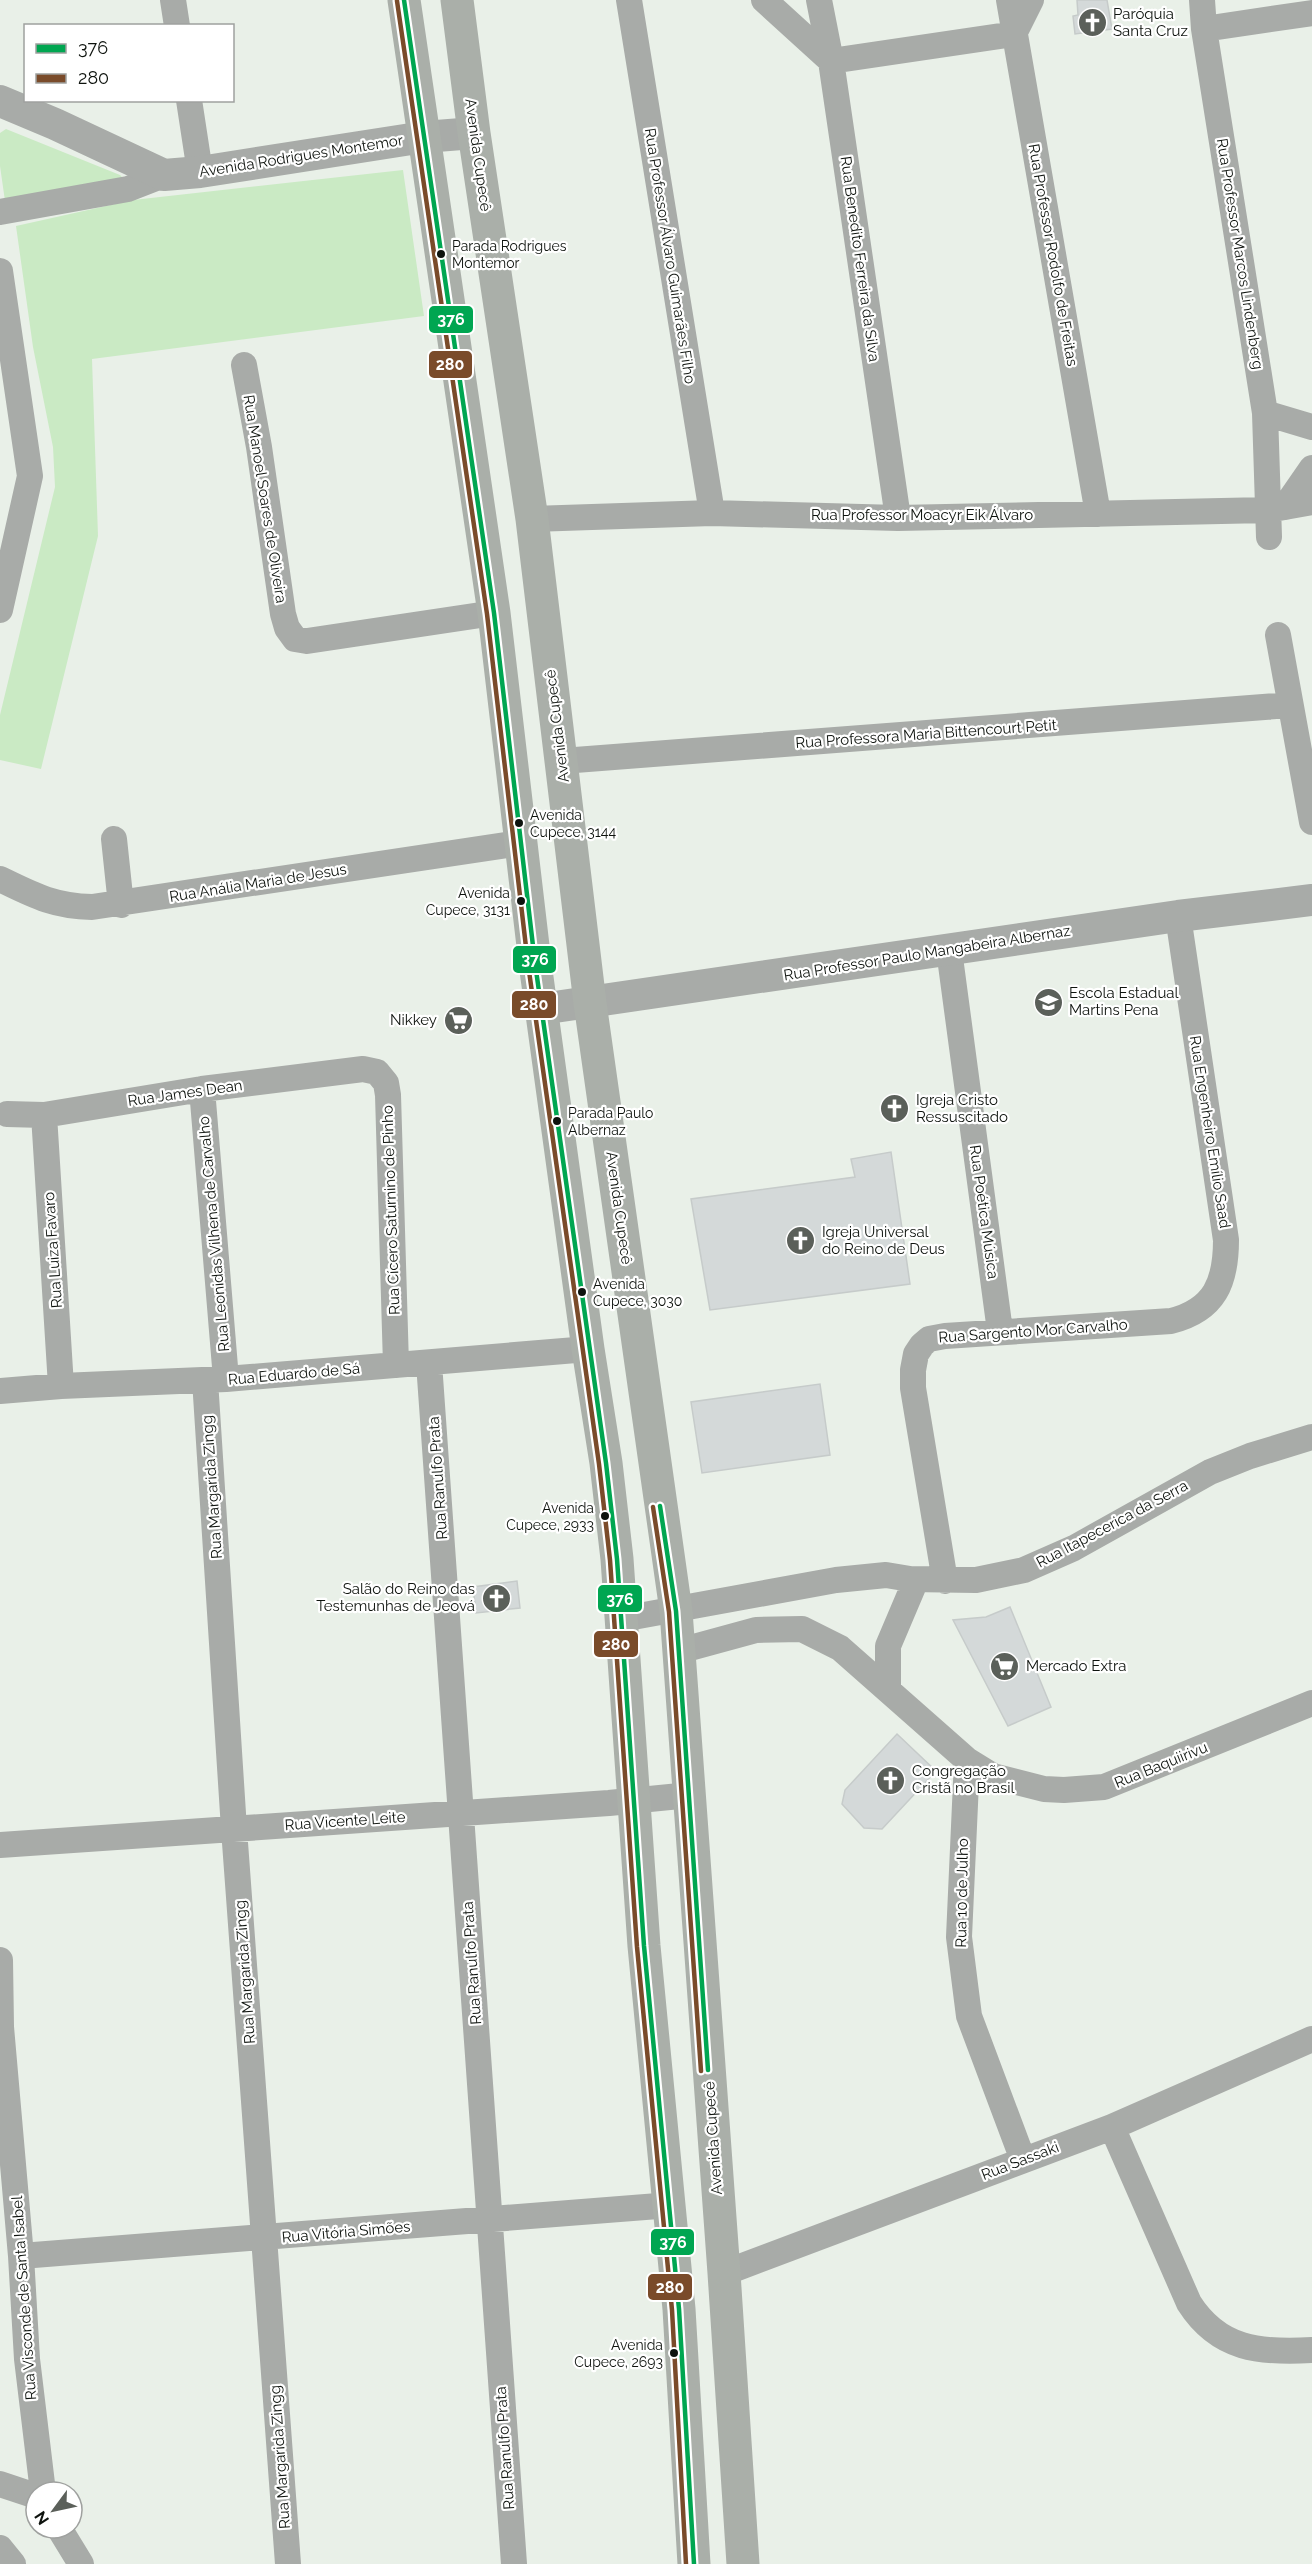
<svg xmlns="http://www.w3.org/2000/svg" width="1312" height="2564" viewBox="0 0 1312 2564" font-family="Raleway,sans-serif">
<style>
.green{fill:#caeac4}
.building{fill:#d4d9d9;stroke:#c6cbca;stroke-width:1.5}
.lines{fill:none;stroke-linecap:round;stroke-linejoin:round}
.minor{stroke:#a8aba8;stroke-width:26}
.tertiary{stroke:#a8aba8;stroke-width:32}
.primary{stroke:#aaafa9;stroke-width:33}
.bus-1-casing{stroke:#fff;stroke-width:9}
.bus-2-casing{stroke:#fff;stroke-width:9}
.bus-1{stroke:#00a651;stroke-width:4.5}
.bus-2{stroke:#7a4b2a;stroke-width:4.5}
.bus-dot{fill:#0e130e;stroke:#fff;stroke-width:2}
.labels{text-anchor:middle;stroke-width:4.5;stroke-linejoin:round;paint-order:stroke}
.bus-label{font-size:14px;fill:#0e130e;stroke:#fff;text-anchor:start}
.poi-label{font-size:15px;fill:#0e130e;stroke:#fff;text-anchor:start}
.street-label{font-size:15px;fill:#0e130e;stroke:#fff}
.line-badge{stroke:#fff;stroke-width:2}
.badge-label{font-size:16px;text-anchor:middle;font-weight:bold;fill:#fff}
</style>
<rect width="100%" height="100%" fill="#e9f0e8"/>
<path class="green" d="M 6,129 L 120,175 L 123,178 L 5,201 L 0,166 L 0,133 Z
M 403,170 L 424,316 L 92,359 L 98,536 L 41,769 L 0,760 L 0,715 L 55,487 L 53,447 L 33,347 L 16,226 L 133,200 Z"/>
<path class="building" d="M 1077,0 L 1107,0 L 1112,29 L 1075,34 L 1073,16 L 1078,15 Z
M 891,1152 L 910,1284 L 710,1310 L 691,1199 L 855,1177 L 851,1159 Z
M 820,1384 L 830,1455 L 702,1473 L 691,1402 Z
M 517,1581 L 520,1608 L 476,1613 L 473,1587 Z
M 1010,1607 L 1051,1707 L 1008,1726 L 953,1620 L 986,1617 Z
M 897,1734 L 936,1771 L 882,1829 L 864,1828 L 842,1804 L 845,1790 Z"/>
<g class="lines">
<path class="minor" d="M 173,0 L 177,26
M 629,0 L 712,513
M 764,0 L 831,61 L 1014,34
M 819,0 L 831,61 L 898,518
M 1009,0 L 1098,514
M 1202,0 L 1204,29 L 1265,413 L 1269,537
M 1204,29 L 1312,13
M 1014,34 L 1031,0
M 189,100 L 200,172
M 0,212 L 128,189 L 164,175
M 0,271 L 30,476 L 0,610
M 244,365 L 259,447 L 283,614 L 287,628 L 295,639 L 307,641 L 494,613
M 1265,413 L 1312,427
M 1285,507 L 1312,468
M 532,519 L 712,513 L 898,518 L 1267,510 L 1312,502
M 1278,635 L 1312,822
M 562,761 L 1290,705
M 114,839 L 121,905
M 0,879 C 33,895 53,906 92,907 L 520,843
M 949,950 L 1000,1331
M 202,1089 L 226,1379
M 7,1114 L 44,1115 L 202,1089 L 363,1069 L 377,1072 L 386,1083 L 388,1095 L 396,1365
M 44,1115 L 61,1386
M 429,1363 L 514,2564
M 205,1380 L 234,1829 L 288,2564
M 0,1391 L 61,1386 L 226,1379 L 588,1349
M 945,1581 L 913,1388 L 913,1370 L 916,1354 L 922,1345 L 929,1339 L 945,1336 L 1171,1321 C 1215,1310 1226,1282 1226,1240 L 1178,916
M 622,1619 L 836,1580 L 886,1575 L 910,1579 L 976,1580 L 1024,1570 L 1074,1548 L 1210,1472 L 1250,1456 L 1312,1437
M 679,1651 L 756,1630 L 802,1629 L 840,1648 L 967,1760 L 993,1776 L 1044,1789 L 1064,1790 L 1104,1787 L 1312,1703
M 888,1689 L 888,1646 L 916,1580
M 967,1760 L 959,1937 L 969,2016 L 1023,2160
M 0,1845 L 609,1803 L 690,1795
M 0,1960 L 1,2027 L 21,2256 L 27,2359 L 43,2492
M 1112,2127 L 1189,2303 C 1219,2350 1260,2353 1312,2350
M 21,2256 L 671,2205
M 724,2273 L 1112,2127 L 1312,2039
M 0,2484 L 36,2496
M 59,2528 L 81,2564
M 0,2548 L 13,2564"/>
<path class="tertiary" d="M 0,101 L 55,124 L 164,175 L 200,172 L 424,137 L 474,133
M 541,1009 L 1178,916 L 1312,900"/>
<path class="primary" d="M 404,0 L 494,613 L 535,963 L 588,1349 L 606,1463 L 617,1559 L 644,1946 L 679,2309 L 694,2564
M 457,0 L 474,133 L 532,519 L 590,1003 L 676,1611 L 724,2273 L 743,2564"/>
<defs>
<path id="bus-1" d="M 404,0 L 494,613 L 535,963 L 606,1463 L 617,1559 L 644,1946 L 679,2309 L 694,2564
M 660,1506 L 676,1611 L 708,2070"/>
<path id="bus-2" d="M 397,1 L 487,614 L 528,964 L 599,1464 L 610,1560 L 637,1947 L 672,2310 L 686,2564
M 653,1507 L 669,1612 L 701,2071"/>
</defs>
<use href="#bus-1" class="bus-1-casing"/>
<use href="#bus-2" class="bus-2-casing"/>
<use href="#bus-1" class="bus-1"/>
<use href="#bus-2" class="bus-2"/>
</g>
<defs>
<symbol id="church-disc" viewBox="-11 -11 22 22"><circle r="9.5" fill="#5b605a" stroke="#fff"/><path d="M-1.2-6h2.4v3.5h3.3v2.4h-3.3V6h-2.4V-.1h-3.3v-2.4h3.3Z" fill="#fff"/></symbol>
<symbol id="school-disc" viewBox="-11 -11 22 22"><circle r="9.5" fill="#5b605a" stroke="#fff"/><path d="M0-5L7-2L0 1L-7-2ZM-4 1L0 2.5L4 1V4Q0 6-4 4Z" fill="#fff"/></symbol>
<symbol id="supermarket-disc" viewBox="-11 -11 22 22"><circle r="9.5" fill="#5b605a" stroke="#fff"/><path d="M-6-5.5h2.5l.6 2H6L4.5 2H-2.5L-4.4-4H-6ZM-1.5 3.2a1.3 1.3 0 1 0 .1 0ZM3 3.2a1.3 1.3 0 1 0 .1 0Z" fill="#fff"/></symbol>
</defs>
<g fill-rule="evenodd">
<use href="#church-disc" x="1076" y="6" width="33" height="33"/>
<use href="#school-disc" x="1032" y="986" width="33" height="33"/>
<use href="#supermarket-disc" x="442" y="1004" width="33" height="33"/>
<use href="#church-disc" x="878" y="1092" width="33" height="33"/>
<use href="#church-disc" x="784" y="1224" width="33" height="33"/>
<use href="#church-disc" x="480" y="1582" width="33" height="33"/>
<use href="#supermarket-disc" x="988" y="1650" width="33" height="33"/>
<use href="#church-disc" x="874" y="1764" width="33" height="33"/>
</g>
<g class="bus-dot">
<circle cx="441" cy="254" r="5"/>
<circle cx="519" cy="823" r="5"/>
<circle cx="521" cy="901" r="5"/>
<circle cx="557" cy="1121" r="5"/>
<circle cx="582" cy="1292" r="5"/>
<circle cx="605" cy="1516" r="5"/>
<circle cx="674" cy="2353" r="5"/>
</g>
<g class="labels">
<g class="bus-label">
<text x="452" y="251">Parada Rodrigues<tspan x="452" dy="17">Montemor</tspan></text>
<text x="530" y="820">Avenida<tspan x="530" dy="17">Cupece, 3144</tspan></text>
<text x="510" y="898" text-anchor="end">Avenida<tspan x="510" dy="17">Cupece, 3131</tspan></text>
<text x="568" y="1118">Parada Paulo<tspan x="568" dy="17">Albernaz</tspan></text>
<text x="593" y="1289">Avenida<tspan x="593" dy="17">Cupece, 3030</tspan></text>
<text x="594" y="1513" text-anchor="end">Avenida<tspan x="594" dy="17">Cupece, 2933</tspan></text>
<text x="663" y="2350" text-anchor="end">Avenida<tspan x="663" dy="17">Cupece, 2693</tspan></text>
</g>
<g class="poi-label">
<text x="1113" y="19">Paróquia<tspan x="1113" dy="17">Santa Cruz</tspan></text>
<text x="1069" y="998">Escola Estadual<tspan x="1069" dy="17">Martins Pena</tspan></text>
<text x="437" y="1025" text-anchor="end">Nikkey</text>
<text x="916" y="1105">Igreja Cristo<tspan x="916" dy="17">Ressuscitado</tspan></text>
<text x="822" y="1237">Igreja Universal<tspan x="822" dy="17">do Reino de Deus</tspan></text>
<text x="475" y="1594" text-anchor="end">Salão do Reino das<tspan x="475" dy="17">Testemunhas de Jeová</tspan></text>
<text x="1026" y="1671">Mercado Extra</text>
<text x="912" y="1776">Congregação<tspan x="912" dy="17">Cristã no Brasil</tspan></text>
</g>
<g class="street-label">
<text transform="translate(478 155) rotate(82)" y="5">Avenida Cupecê</text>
<text transform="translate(301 156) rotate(-9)" y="5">Avenida Rodrigues Montemor</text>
<text transform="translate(1240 254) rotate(81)" y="5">Rua Professor Marcos Lindenberg</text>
<text transform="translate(1053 255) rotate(80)" y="5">Rua Professor Rodolfo de Freitas</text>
<text transform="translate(670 256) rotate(81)" y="5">Rua Professor Álvaro Guimarães Filho</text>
<text transform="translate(860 259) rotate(82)" y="5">Rua Benedito Ferreira da Silva</text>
<text transform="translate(265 499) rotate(81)" y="5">Rua Manoel Soares de Oliveira</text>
<text x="922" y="520">Rua Professor Moacyr Eik Álvaro</text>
<text transform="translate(557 726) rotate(-97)" y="5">Avenida Cupecê</text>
<text transform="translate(926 734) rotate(-4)" y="5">Rua Professora Maria Bittencourt Petit</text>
<text transform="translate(258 883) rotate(-9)" y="5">Rua Anália Maria de Jesus</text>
<text transform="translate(927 953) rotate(-9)" y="5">Rua Professor Paulo Mangabeira Albernaz</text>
<text transform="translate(185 1093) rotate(-8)" y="5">Rua James Dean</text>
<text transform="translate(1210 1132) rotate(81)" y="5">Rua Engenheiro Emílio Saad</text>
<text transform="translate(619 1208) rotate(82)" y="5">Avenida Cupecê</text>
<text transform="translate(391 1210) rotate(-92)" y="5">Rua Cícero Saturnino de Pinho</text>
<text transform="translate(984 1212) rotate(82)" y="5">Rua Poética Música</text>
<text transform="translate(214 1234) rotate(-95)" y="5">Rua Leonidas Vilhena de Carvalho</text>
<text transform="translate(53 1250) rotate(-94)" y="5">Rua Luiza Favaro</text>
<text transform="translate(1033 1331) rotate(-4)" y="5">Rua Sargento Mor Carvalho</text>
<text transform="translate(294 1374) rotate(-5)" y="5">Rua Eduardo de Sá</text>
<text transform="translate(438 1478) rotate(-94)" y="5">Rua Ranulfo Prata</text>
<text transform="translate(212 1487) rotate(-94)" y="5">Rua Margarida Zingg</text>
<text transform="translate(1112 1524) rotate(-28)" y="5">Rua Itapecerica da Serra</text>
<text transform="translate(1161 1765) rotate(-22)" y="5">Rua Baquiirivu</text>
<text transform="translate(345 1821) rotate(-4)" y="5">Rua Vicente Leite</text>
<text transform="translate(962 1893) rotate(-89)" y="5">Rua 10 de Julho</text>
<text transform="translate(472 1963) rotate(-94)" y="5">Rua Ranulfo Prata</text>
<text transform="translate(245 1972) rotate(-94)" y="5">Rua Margarida Zingg</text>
<text transform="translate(713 2138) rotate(-94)" y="5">Avenida Cupecê</text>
<text transform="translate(1020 2161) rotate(-21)" y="5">Rua Sassaki</text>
<text transform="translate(346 2232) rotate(-5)" y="5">Rua Vitória Simões</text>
<text transform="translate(24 2298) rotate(-94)" y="5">Rua Visconde de Santa Isabel</text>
<text transform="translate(505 2448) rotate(-94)" y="5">Rua Ranulfo Prata</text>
<text transform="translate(280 2457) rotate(-94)" y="5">Rua Margarida Zingg</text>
</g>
</g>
<g class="line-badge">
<rect x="428" y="305" width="46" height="29" rx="6" fill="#00a651"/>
<rect x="428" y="350" width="45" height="29" rx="6" fill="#7a4b2a"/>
<rect x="512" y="945" width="45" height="29" rx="6" fill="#00a651"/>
<rect x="511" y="990" width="46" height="29" rx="6" fill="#7a4b2a"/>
<rect x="597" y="1584" width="46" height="29" rx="6" fill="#00a651"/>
<rect x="593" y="1630" width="46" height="28" rx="6" fill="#7a4b2a"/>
<rect x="650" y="2228" width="45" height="28" rx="6" fill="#00a651"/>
<rect x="647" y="2273" width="46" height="28" rx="6" fill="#7a4b2a"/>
</g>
<g class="badge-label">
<text x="451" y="325">376</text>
<text x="450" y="370">280</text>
<text x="535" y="965">376</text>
<text x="534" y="1010">280</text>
<text x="620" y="1605">376</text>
<text x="616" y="1650">280</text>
<text x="673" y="2248">376</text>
<text x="670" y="2293">280</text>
</g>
<rect x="24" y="24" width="210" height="78" fill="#ffffff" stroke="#9fa19f" stroke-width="1.5"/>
<rect x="36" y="44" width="30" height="9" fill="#00a651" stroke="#9fa19f" stroke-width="1.5"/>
<text x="78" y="54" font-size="18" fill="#0e130e">376</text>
<rect x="36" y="74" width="30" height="9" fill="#7a4b2a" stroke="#9fa19f" stroke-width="1.5"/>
<text x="78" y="84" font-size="18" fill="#0e130e">280</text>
<g transform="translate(54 2510) rotate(237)"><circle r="28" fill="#ffffff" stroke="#9fa19f" stroke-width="1.5"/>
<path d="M0-4.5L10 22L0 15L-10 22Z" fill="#5b605a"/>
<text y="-9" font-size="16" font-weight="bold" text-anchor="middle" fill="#0e130e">N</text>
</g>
</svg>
